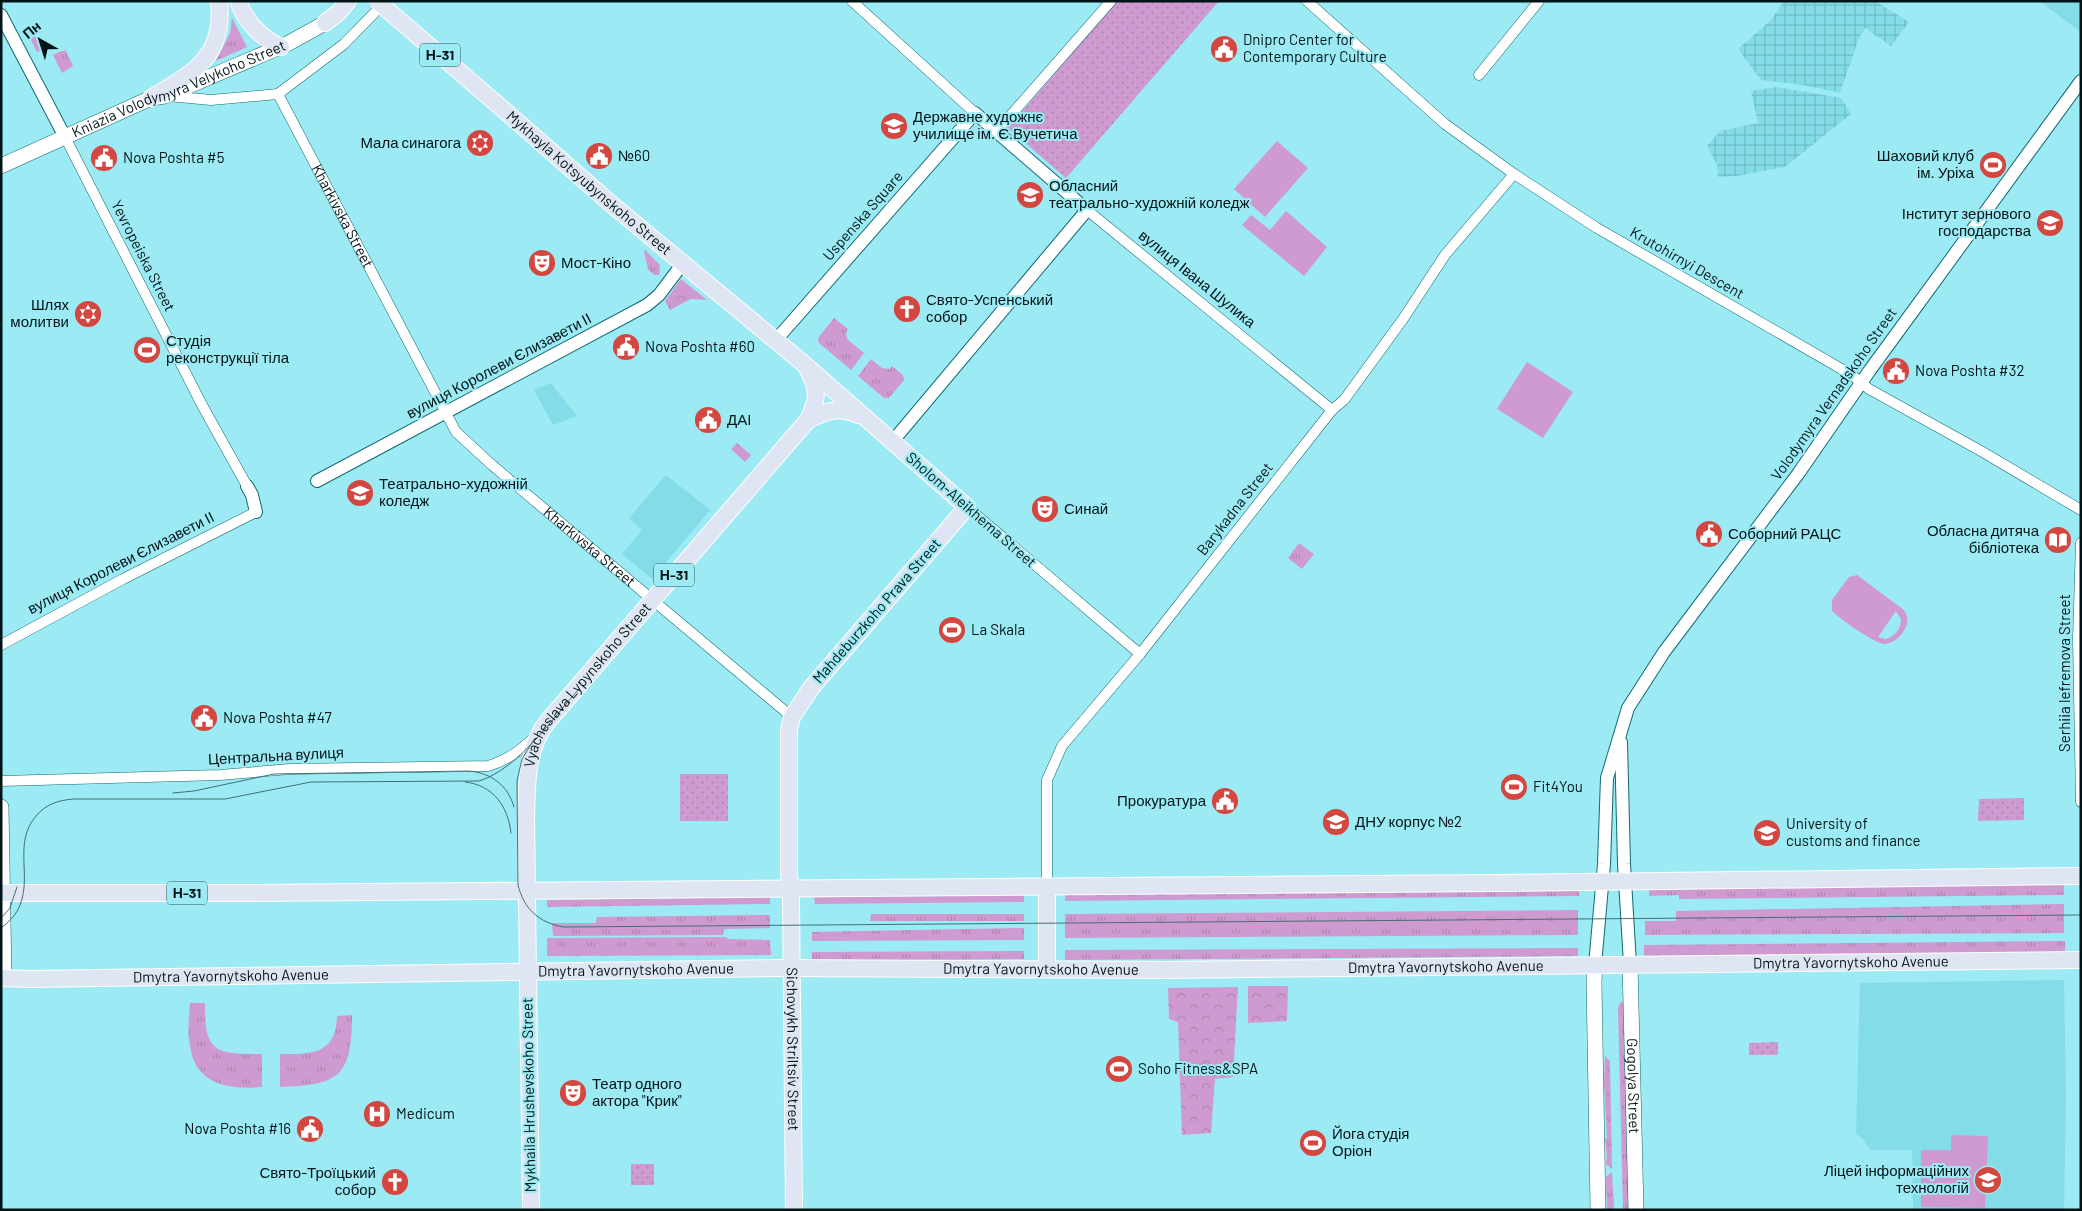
<svg xmlns="http://www.w3.org/2000/svg" width="2082" height="1211" viewBox="0 0 2082 1211" font-family="Barlow,sans-serif">
<style>
.built{fill:#84dce8}
.industrial{fill:url(#industrial-grid)}
.grass{fill:url(#grass-tufts)}
.forest{fill:url(#forest-crowns)}
.park{fill:url(#park-dots)}
.pitch{fill:#cf9acf;fill-rule:evenodd}
.lines{fill:none;stroke-linecap:round;stroke-linejoin:round}
.minor-casing{stroke:#106973;stroke-width:11}
.tertiary-casing{stroke:#106973;stroke-width:14}
.secondary-casing{stroke:#106973;stroke-width:16}
.primary-casing{stroke:#fff;stroke-width:18}
.minor{stroke:#fff;stroke-width:10}
.tertiary{stroke:#fff;stroke-width:12}
.secondary{stroke:#fff;stroke-width:15}
.primary{stroke:#dfe5f2;stroke-width:16}
.tram{stroke:#436f75;stroke-width:1}
.primary-bridge-casing{stroke:#fff;stroke-width:18;stroke-linecap:butt}
.primary-bridge{stroke:#dfe5f2;stroke-width:16}
.labels{text-anchor:middle;stroke-width:4;stroke-linejoin:round;paint-order:stroke}
.shield{fill:#9ceaf4;stroke:#2f5459;stroke-width:1}
.shield-label{font-size:14px;font-weight:bold;fill:#001417}
.poi-label{font-size:15px;fill:#001417;stroke:#9ceaf4;text-anchor:start}
.street-label{font-size:15px;fill:#001417;stroke:#9ceaf4}
</style>
<defs>
<pattern id="industrial-grid" width="8" height="8" patternUnits="userSpaceOnUse" patternTransform="scale(1.25)"><rect width="8" height="8" fill="#84dce8"/><path d="M0 4h8M4 0v8" fill="none" stroke="#70bcc6"/></pattern>
<pattern id="grass-tufts" width="24" height="20" patternUnits="userSpaceOnUse" patternTransform="scale(1.25)"><rect width="24" height="20" fill="#cf9acf"/><path d="M3 7l-1-3M5 7V3M7 7l1-3M15 17l-1-3M17 17v-4M19 17l1-3" fill="none" stroke="#b084b1"/></pattern>
<pattern id="forest-crowns" width="20" height="18" patternUnits="userSpaceOnUse" patternTransform="scale(1.25)"><rect width="20" height="18" fill="#cf9acf"/><path d="M2 6a3 3 0 1 1 6 0M12 15a3 3 0 1 1 6 0" fill="none" stroke="#b084b1"/></pattern>
<pattern id="park-dots" width="8" height="8" patternUnits="userSpaceOnUse" patternTransform="scale(1.25)"><rect width="8" height="8" fill="#cf9acf"/><path d="M2 2h.1M6 6h.1" fill="none" stroke="#b084b1" stroke-width="1.8" stroke-linecap="round"/></pattern>
</defs>
<rect width="100%" height="100%" fill="#9ceaf4"/>
<path class="built" d="M 2039,1 L 2081,1 L 2081,32 Z
M 551,383 L 577,416 L 553,425 L 534,390 Z
M 666,475 L 710,510 L 652,579 L 622,554 L 642,530 L 629,518 Z
M 2064,980 L 2066,1095 L 2064,1210 L 1913,1210 L 1912,1150 L 1870,1150 L 1864,1140 L 1856,1134 L 1860,983 Z"/>
<path class="industrial" d="M 1784,1 L 1875,1 L 1909,22 L 1891,46 L 1865,28 L 1859,38 L 1840,93 L 1804,85 L 1761,80 L 1738,49 L 1771,20 Z
M 1776,87 L 1841,98 L 1851,114 L 1785,167 L 1736,176 L 1718,177 L 1717,165 L 1707,146 L 1720,131 L 1758,123 L 1751,91 Z"/>
<path class="grass" d="M 232,18 L 247,47 L 216,61 L 230,33 Z
M 38,26 L 41,32 L 35,35 L 43,49 L 37,52 L 27,32 Z
M 65,49 L 73,66 L 62,73 L 53,55 Z
M 645,250 L 660,265 L 659,275 L 654,275 L 648,269 L 644,251 Z
M 681,279 L 707,300 L 691,299 L 670,310 L 665,301 Z
M 834,318 L 848,329 L 846,332 L 847,339 L 864,353 L 851,370 L 819,343 L 818,338 Z
M 871,359 L 882,368 L 890,369 L 892,366 L 903,375 L 904,380 L 889,398 L 884,398 L 858,376 Z
M 737,443 L 751,455 L 745,462 L 731,449 Z
M 1299,543 L 1314,554 L 1302,569 L 1288,558 Z
M 2064,884 L 2064,895 L 1679,899 L 1679,895 L 1649,896 L 1649,888 Z
M 1579,889 L 1579,896 L 1065,901 L 1065,894 Z
M 1024,895 L 1024,902 L 815,904 L 814,897 Z
M 770,897 L 770,904 L 547,907 L 547,900 Z
M 2064,904 L 2064,933 L 1645,935 L 1645,921 L 1676,921 L 1676,911 Z
M 1578,910 L 1578,935 L 1065,938 L 1065,914 Z
M 871,914 L 1024,914 L 1024,921 L 870,921 Z
M 770,915 L 770,928 L 724,929 L 723,935 L 553,936 L 552,923 L 596,923 L 597,917 Z
M 1024,928 L 1024,940 L 812,941 L 812,932 Z
M 726,937 L 728,939 L 770,940 L 771,955 L 547,956 L 547,938 Z
M 2065,941 L 2065,952 L 1644,956 L 1644,945 Z
M 1578,948 L 1578,956 L 1065,960 L 1065,950 Z
M 1024,951 L 1024,959 L 812,961 L 812,952 Z
M 1625,1000 L 1629,1210 L 1623,1210 L 1618,1007 L 1621,1002 Z
M 190,1003 L 205,1003 C 204,1053 216,1054 262,1054 L 262,1087 C 230,1090 195,1085 190,1046 C 187,1032 189,1017 190,1003 Z
M 352,1015 C 352,1077 339,1085 280,1087 L 280,1054 C 311,1054 336,1055 337,1016 Z
M 1605,1056 L 1610,1061 L 1612,1169 L 1606,1164 L 1606,1161 L 1607,1158 L 1605,1139 L 1607,1138 L 1604,1083 Z
M 1612,1172 L 1614,1210 L 1607,1210 L 1606,1177 Z"/>
<path class="forest" d="M 684,285 L 695,293 L 679,304 L 674,305 L 670,303 L 669,299 L 674,291 Z
M 1248,986 L 1288,986 L 1287,1021 L 1248,1023 Z
M 1238,987 L 1233,1077 L 1215,1079 L 1211,1133 L 1182,1135 L 1178,1022 L 1169,1019 L 1168,988 Z"/>
<path class="park" d="M 1117,1 L 1219,1 L 1066,178 L 1008,128 Z
M 680,774 L 728,774 L 728,821 L 680,821 Z
M 2024,798 L 2024,820 L 1978,821 L 1979,799 Z
M 1778,1042 L 1778,1055 L 1749,1055 L 1749,1043 Z
M 631,1164 L 654,1164 L 654,1185 L 631,1185 Z"/>
<path class="pitch" d="M 1277,141 L 1308,168 L 1265,217 L 1234,189 Z
M 1286,211 L 1327,247 L 1304,276 L 1242,225 L 1251,215 L 1270,230 Z
M 1527,362 L 1573,392 L 1543,438 L 1497,409 Z
M 1857,575 L 1904,610 C 1909,618 1908,625 1903,632 C 1899,638 1892,644 1884,644 C 1874,643 1840,619 1832,611 L 1832,600 L 1849,577 ZM 1896,611 L 1901,619 C 1901,629 1895,636 1886,639 L 1878,637 Z
M 1951,1135 L 1988,1136 L 1985,1208 L 1921,1207 L 1921,1150 L 1951,1150 Z"/>
<g class="lines">
<defs>
<g id="minor">
<path d="M 852,1 L 975,113"/>
<path d="M 1307,1 L 1445,124 L 1514,174 L 1597,228 L 1852,375 L 1869,389 L 1981,451 L 2081,510"/>
<path d="M 1479,75 L 1539,1"/>
<path id="s1" d="M 278,94 L 456,432 L 492,465 L 792,717"/>
<path d="M 168,96 L 211,100 L 278,94 L 344,44 L 386,1"/>
<path d="M 996,132 L 1111,1"/>
<path d="M 65,137 L 202,405 L 247,486"/>
<path d="M 1087,210 L 1332,410"/>
<path d="M 967,507 L 1140,654"/>
<path d="M 2081,543 L 2078,639 L 2081,802"/>
<path d="M 1,645 L 123,579 L 256,512"/>
<path d="M 1,781 L 220,775 L 290,769 L 488,766 C 508,760 521,750 536,736"/>
<path d="M 1047,887 L 1047,780 L 1062,746 L 1140,654 L 1332,410 L 1344,400 L 1403,319 L 1445,255 L 1514,174"/>
</g>
<path id="tertiary" d="M 1,15 L 65,137
M 776,340 L 975,113 L 1087,210 L 892,442
M 317,481 L 647,305 L 659,295 L 683,263
M 247,486 L 252,495 L 256,512
M 1621,742 L 1624,864 L 1630,964
M 1595,965 L 1604,864 L 1607,778 L 1628,708 L 1664,652 L 1798,474 L 1870,370 L 2081,81"/>
<g id="secondary">
<path id="s2" d="M 1,166 L 151,98 L 165,96 L 287,44 L 325,23"/>
<path d="M 1,807 L 4,978"/>
<path id="s3" d="M 1630,964 L 1636,1210"/>
<path d="M 1595,965 L 1594,981 L 1598,1210"/>
</g>
<g id="primary">
<path d="M 238,1 C 245,21 261,38 281,47"/>
<path d="M 325,23 L 338,13 L 348,1"/>
<path d="M 151,98 C 193,73 225,57 219,1"/>
<path id="s4" d="M 504,110 L 610,203 L 804,364 L 967,507 L 811,688 L 792,717 L 789,730 L 789,872 L 791,899 L 794,1210"/>
<path d="M 808,420 C 826,411 839,406 858,415"/>
<path d="M 1047,887 L 1047,969"/>
<path d="M 1,893 L 242,893 L 1499,883 L 2081,876"/>
<path id="s5" d="M 1,978 L 30,979 L 776,968 L 1166,970 L 2081,960"/>
<path id="s6" d="M 531,1210 L 526,817 C 527,784 526,748 548,721 L 808,420 C 818,399 819,391 808,370"/>
</g>
</defs>
<use href="#minor" class="minor-casing"/>
<use href="#tertiary" class="tertiary-casing"/>
<use href="#secondary" class="secondary-casing"/>
<use href="#primary" class="primary-casing"/>
<use href="#minor" class="minor"/>
<use href="#tertiary" class="tertiary"/>
<use href="#secondary" class="secondary"/>
<use href="#primary" class="primary"/>
<path class="tram" d="M 533,741 L 522,759 L 517,781 L 518,885 C 524,909 539,923 564,927 L 2081,915
M 465,782 C 493,785 508,806 511,833
M 173,793 L 194,791 L 274,774 L 469,771 C 491,773 508,785 514,807
M 1,918 L 10,908 L 17,887
M 1,928 C 9,922 17,914 20,905 C 32,875 13,843 36,816 C 46,804 59,800 74,799 L 225,799 L 311,782 L 479,781 C 518,769 552,719 579,689"/>
<defs>
<path id="primary-bridge" d="M 377,1 L 504,110"/>
</defs>
<use href="#primary-bridge" class="primary-bridge-casing"/>
<use href="#primary-bridge" class="primary-bridge"/>
</g>
<defs>
<symbol id="civic-disc" viewBox="-11 -11 22 22"><circle r="9.5" fill="#d44640" stroke="#9ceaf4"/><path d="M-.6-6.5H3V-4.5H.6V-3L4-1V1h2V6H-6V1h2V-1L-.6-3ZM-1.2 2.5V6h2.4V2.5Z" fill="#fff"/></symbol>
<symbol id="university-disc" viewBox="-11 -11 22 22"><circle r="9.5" fill="#d44640" stroke="#9ceaf4"/><path d="M0-5L7-2L0 1L-7-2ZM-4 1L0 2.5L4 1V4Q0 6-4 4Z" fill="#fff"/></symbol>
<symbol id="synagogue-disc" viewBox="-11 -11 22 22"><circle r="9.5" fill="#d44640" stroke="#9ceaf4"/><path d="M0-6.5L5.6 3.2H-5.6ZM0 6.5L5.6-3.2H-5.6Z" fill="#fff"/></symbol>
<symbol id="stadium-disc" viewBox="-11 -11 22 22"><circle r="9.5" fill="#d44640" stroke="#9ceaf4"/><path d="M0-5a6.5 5 0 1 0 0 10a6.5 5 0 1 0 0-10ZM-3.5-1.8h7v3.6h-7Z" fill="#fff"/></symbol>
<symbol id="theatre-disc" viewBox="-11 -11 22 22"><circle r="9.5" fill="#d44640" stroke="#9ceaf4"/><path d="M-5-5.5Q0-4 5-5.5V0Q5 5 0 6Q-5 5-5 0ZM-3.3-2.5H-1v1.5H-3.3ZM1-2.5H3.3v1.5H1ZM-2.8 1Q0 5.5 2.8 1Z" fill="#fff"/></symbol>
<symbol id="church-disc" viewBox="-11 -11 22 22"><circle r="9.5" fill="#d44640" stroke="#9ceaf4"/><path d="M-1.2-6h2.4v3.5h3.3v2.4h-3.3V6h-2.4V-.1h-3.3v-2.4h3.3Z" fill="#fff"/></symbol>
<symbol id="library-disc" viewBox="-11 -11 22 22"><circle r="9.5" fill="#d44640" stroke="#9ceaf4"/><path d="M-6-4Q-3-5.5-.7-3.5V5Q-3 3-6 4ZM6-4Q3-5.5 .7-3.5V5Q3 3 6 4Z" fill="#fff"/></symbol>
<symbol id="hospital-disc" viewBox="-11 -11 22 22"><circle r="9.5" fill="#d44640" stroke="#9ceaf4"/><path d="M-5-5h3v3.5h4V-5h3V5h-3V1.5h-4V5h-3Z" fill="#fff"/></symbol>
<symbol id="school-disc" viewBox="-11 -11 22 22"><circle r="9.5" fill="#d44640" stroke="#9ceaf4"/><path d="M0-5L7-2L0 1L-7-2ZM-4 1L0 2.5L4 1V4Q0 6-4 4Z" fill="#fff"/></symbol>
</defs>
<g fill-rule="evenodd">
<use href="#civic-disc" x="1208" y="33" width="32" height="32"/>
<use href="#university-disc" x="878" y="110" width="32" height="32"/>
<use href="#synagogue-disc" x="464" y="127" width="32" height="32"/>
<use href="#civic-disc" x="583" y="140" width="32" height="32"/>
<use href="#civic-disc" x="88" y="142" width="32" height="32"/>
<use href="#stadium-disc" x="1977" y="149" width="32" height="32"/>
<use href="#university-disc" x="1014" y="179" width="32" height="32"/>
<use href="#university-disc" x="2034" y="207" width="32" height="32"/>
<use href="#theatre-disc" x="526" y="247" width="32" height="32"/>
<use href="#church-disc" x="891" y="293" width="32" height="32"/>
<use href="#synagogue-disc" x="72" y="298" width="32" height="32"/>
<use href="#civic-disc" x="610" y="331" width="32" height="32"/>
<use href="#stadium-disc" x="131" y="334" width="32" height="32"/>
<use href="#civic-disc" x="1880" y="355" width="32" height="32"/>
<use href="#civic-disc" x="692" y="404" width="32" height="32"/>
<use href="#university-disc" x="344" y="477" width="32" height="32"/>
<use href="#theatre-disc" x="1029" y="493" width="32" height="32"/>
<use href="#civic-disc" x="1693" y="518" width="32" height="32"/>
<use href="#library-disc" x="2042" y="524" width="32" height="32"/>
<use href="#stadium-disc" x="936" y="614" width="32" height="32"/>
<use href="#civic-disc" x="188" y="702" width="32" height="32"/>
<use href="#stadium-disc" x="1498" y="771" width="32" height="32"/>
<use href="#civic-disc" x="1209" y="785" width="32" height="32"/>
<use href="#university-disc" x="1320" y="806" width="32" height="32"/>
<use href="#university-disc" x="1751" y="817" width="32" height="32"/>
<use href="#stadium-disc" x="1103" y="1053" width="32" height="32"/>
<use href="#theatre-disc" x="557" y="1077" width="32" height="32"/>
<use href="#hospital-disc" x="361" y="1098" width="32" height="32"/>
<use href="#civic-disc" x="294" y="1113" width="32" height="32"/>
<use href="#stadium-disc" x="1297" y="1127" width="32" height="32"/>
<use href="#school-disc" x="1972" y="1164" width="32" height="32"/>
<use href="#church-disc" x="379" y="1166" width="32" height="32"/>
</g>
<g class="labels">
<g class="shield">
<rect x="420" y="43.5" width="40" height="23" rx="4"/>
<rect x="654" y="563.5" width="40" height="23" rx="4"/>
<rect x="167" y="881.5" width="40" height="23" rx="4"/>
</g>
<g class="shield-label">
<text x="440" y="60">Н-31</text>
<text x="674" y="580">Н-31</text>
<text x="187" y="898">Н-31</text>
</g>
<g class="poi-label">
<text x="1243" y="45">Dnipro Center for<tspan x="1243" dy="17">Contemporary Culture</tspan></text>
<text x="913" y="122">Державне художнє<tspan x="913" dy="17">училище ім. Є.Вучетича</tspan></text>
<text x="461" y="148" text-anchor="end">Мала синагога</text>
<text x="618" y="161">№60</text>
<text x="1974" y="161" text-anchor="end">Шаховий клуб<tspan x="1974" dy="17">ім. Уріха</tspan></text>
<text x="123" y="163">Nova Poshta #5</text>
<text x="1049" y="191">Обласний<tspan x="1049" dy="17">театрально-художній коледж</tspan></text>
<text x="2031" y="219" text-anchor="end">Інститут зернового<tspan x="2031" dy="17">господарства</tspan></text>
<text x="561" y="268">Мост-Кіно</text>
<text x="926" y="305">Свято-Успенський<tspan x="926" dy="17">собор</tspan></text>
<text x="69" y="310" text-anchor="end">Шлях<tspan x="69" dy="17">молитви</tspan></text>
<text x="166" y="346">Студія<tspan x="166" dy="17">реконструкції тіла</tspan></text>
<text x="645" y="352">Nova Poshta #60</text>
<text x="1915" y="376">Nova Poshta #32</text>
<text x="727" y="425">ДАІ</text>
<text x="379" y="489">Театрально-художній<tspan x="379" dy="17">коледж</tspan></text>
<text x="1064" y="514">Синай</text>
<text x="2039" y="536" text-anchor="end">Обласна дитяча<tspan x="2039" dy="17">бібліотека</tspan></text>
<text x="1728" y="539">Соборний РАЦС</text>
<text x="971" y="635">La Skala</text>
<text x="223" y="723">Nova Poshta #47</text>
<text x="1533" y="792">Fit4You</text>
<text x="1206" y="806" text-anchor="end">Прокуратура</text>
<text x="1355" y="827">ДНУ корпус №2</text>
<text x="1786" y="829">University of<tspan x="1786" dy="17">customs and finance</tspan></text>
<text x="1138" y="1074">Soho Fitness&amp;SPA</text>
<text x="592" y="1089">Театр одного<tspan x="592" dy="17">актора "Крик"</tspan></text>
<text x="396" y="1119">Medicum</text>
<text x="291" y="1134" text-anchor="end">Nova Poshta #16</text>
<text x="1332" y="1139">Йога студія<tspan x="1332" dy="17">Оріон</tspan></text>
<text x="1969" y="1176" text-anchor="end">Ліцей інформаційних<tspan x="1969" dy="17">технологій</tspan></text>
<text x="376" y="1178" text-anchor="end">Свято-Троїцький<tspan x="376" dy="17">собор</tspan></text>
</g>
<g class="street-label">
<text dy="5" stroke="none"><textPath href="#s2" startOffset="194">Kniazia Volodymyra Velykoho Street</textPath></text>
<text dy="5" stroke="none"><textPath href="#s4" startOffset="112">Mykhayla Kotsyubynskoho Street</textPath></text>
<text dy="5" stroke="none"><textPath href="#s1" startOffset="138">Kharkivska Street</textPath></text>
<text transform="translate(863 216) rotate(-49)" y="5">Uspenska Square</text>
<text transform="translate(143 256) rotate(63)" y="5">Yevropeiska Street</text>
<text transform="translate(1687 263) rotate(30)" y="5">Krutohirnyi Descent</text>
<text transform="translate(1197 279) rotate(39)" y="5">вулиця Івана Шулика</text>
<text transform="translate(499 366) rotate(-28)" y="5">вулиця Королеви Єлизавети ІІ</text>
<text transform="translate(1834 394) rotate(-55)" y="5">Volodymyra Vernadskoho Street</text>
<text transform="translate(1235 509) rotate(-52)" y="5">Barykadna Street</text>
<text transform="translate(971 510) rotate(41)" y="5">Sholom-Aleikhema Street</text>
<text dy="5" stroke="none"><textPath href="#s1" startOffset="558">Kharkivska Street</textPath></text>
<text transform="translate(121 563) rotate(-27)" y="5">вулиця Королеви Єлизавети ІІ</text>
<text transform="translate(877 611) rotate(-49)" y="5">Mahdeburzkoho Prava Street</text>
<text transform="translate(2065 673) rotate(-90)" y="5">Serhiia Iefremova Street</text>
<text dy="5" stroke="none"><textPath href="#s6" startOffset="545">Vyacheslava Lypynskoho Street</textPath></text>
<text transform="translate(276 756) rotate(-3)" y="5">Центральна вулиця</text>
<text dy="5" stroke="none"><textPath href="#s5" startOffset="1850">Dmytra Yavornytskoho Avenue</textPath></text>
<text dy="5" stroke="none"><textPath href="#s5" startOffset="1445">Dmytra Yavornytskoho Avenue</textPath></text>
<text dy="5" stroke="none"><textPath href="#s5" startOffset="635">Dmytra Yavornytskoho Avenue</textPath></text>
<text dy="5" stroke="none"><textPath href="#s5" startOffset="1040">Dmytra Yavornytskoho Avenue</textPath></text>
<text dy="5" stroke="none"><textPath href="#s5" startOffset="230">Dmytra Yavornytskoho Avenue</textPath></text>
<text dy="5" stroke="none"><textPath href="#s4" startOffset="1216">Sichovykh Striltsiv Street</textPath></text>
<text dy="5" stroke="none"><textPath href="#s3" startOffset="122">Gogolya Street</textPath></text>
<text transform="translate(529 1095) rotate(-91)" y="5">Mykhaila Hrushevskoho Street</text>
</g>
</g>
<rect width="2082" height="1211" fill="none" stroke="#001417" stroke-width="5"/>
<g transform="translate(40 40) rotate(321)" stroke="#9ceaf4" stroke-width="4" paint-order="stroke">
<path d="M0-4L9 19L0 12L-9 19Z" fill="#001417"/>
<text y="-8" font-size="14" font-weight="bold" text-anchor="middle" fill="#001417">Пн</text>
</g>
</svg>
